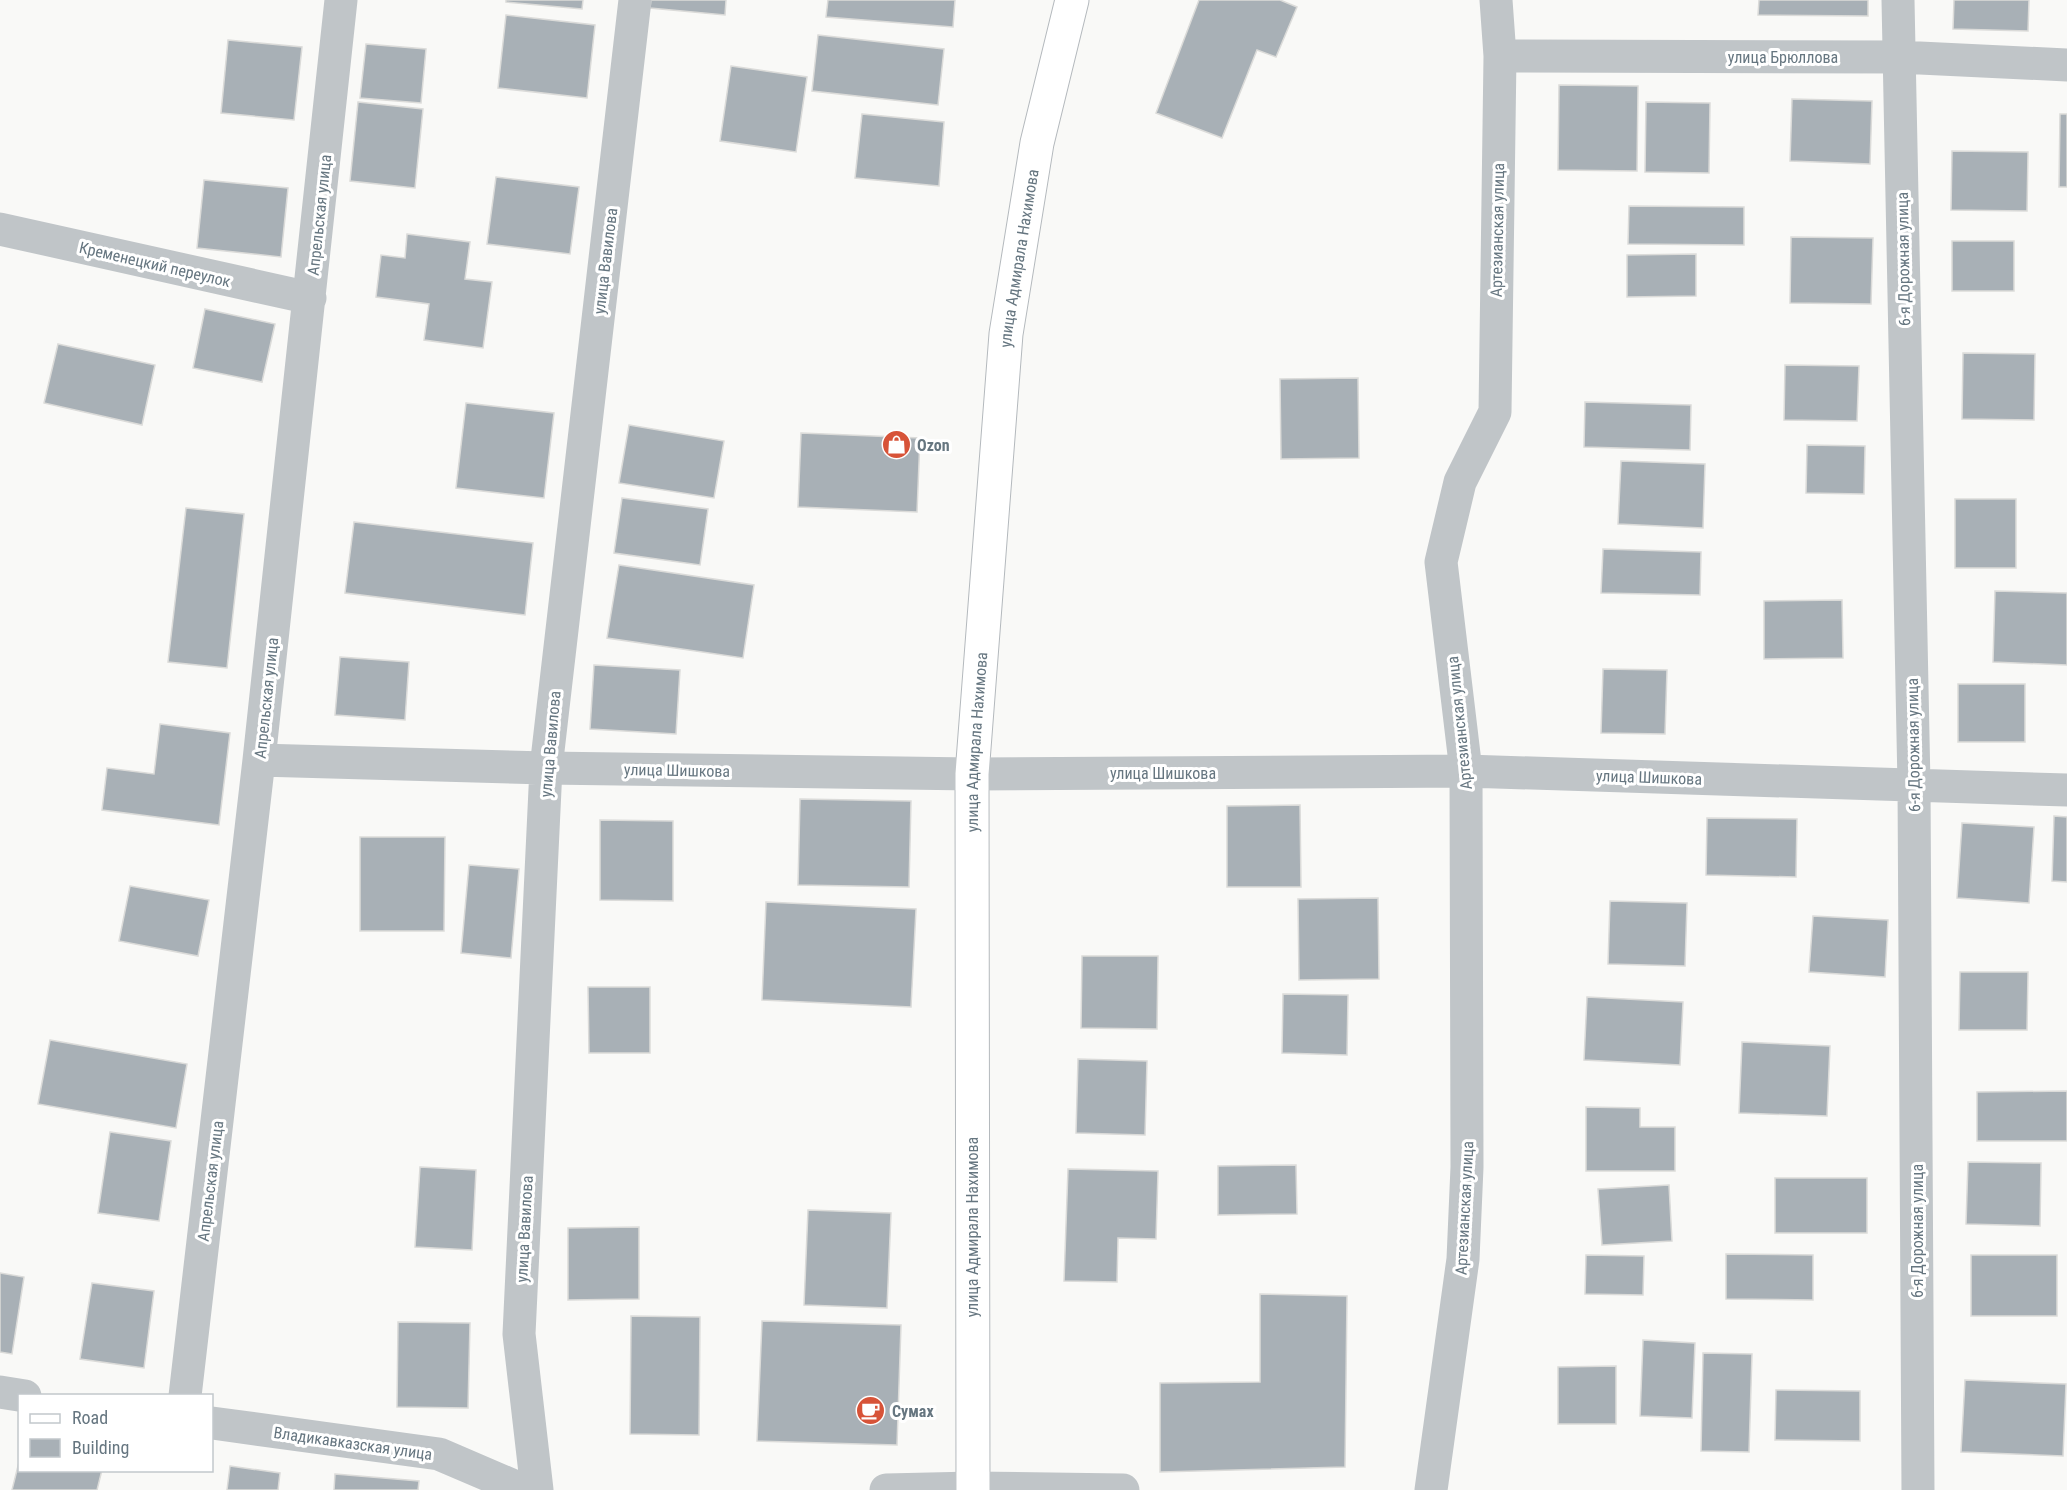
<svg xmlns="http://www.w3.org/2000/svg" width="2067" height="1490" viewBox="0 0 2067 1490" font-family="'Roboto Condensed',sans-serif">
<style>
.building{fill:#a8b0b6;stroke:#dbdbd9;stroke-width:1.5}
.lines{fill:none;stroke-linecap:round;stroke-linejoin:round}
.major-casing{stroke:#b4b9bd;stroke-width:35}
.minor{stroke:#c0c5c8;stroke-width:33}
.major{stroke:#fff;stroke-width:33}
.labels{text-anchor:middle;stroke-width:6;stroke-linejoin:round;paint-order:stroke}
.street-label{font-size:16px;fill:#667680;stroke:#fff}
.poi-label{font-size:16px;font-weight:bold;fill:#667680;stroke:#fff;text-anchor:start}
</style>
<rect width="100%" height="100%" fill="#f9f9f7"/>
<path class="building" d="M 506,0 L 583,0 L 582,9 L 506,2 Z
M 651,0 L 726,0 L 725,15 L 650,8 Z
M 828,0 L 955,0 L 953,27 L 826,17 Z
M 1199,0 L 1280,0 L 1297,7 L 1276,57 L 1257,50 L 1222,138 L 1156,113 Z
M 1759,0 L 1868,0 L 1868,16 L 1758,15 Z
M 1954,0 L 2029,0 L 2028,31 L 1953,29 Z
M 506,15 L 595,25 L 587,98 L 498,88 Z
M 818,35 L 944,49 L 938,105 L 812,91 Z
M 228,40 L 302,47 L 294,120 L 221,113 Z
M 366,44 L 426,49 L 421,103 L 360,98 Z
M 731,66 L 807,77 L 796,152 L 720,141 Z
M 1559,85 L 1638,86 L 1637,171 L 1558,170 Z
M 1792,99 L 1872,101 L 1870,164 L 1790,161 Z
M 358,102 L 423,109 L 415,188 L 350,181 Z
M 1646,102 L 1710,103 L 1709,173 L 1645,172 Z
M 862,114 L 944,122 L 939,186 L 855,178 Z
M 2060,114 L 2067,114 L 2067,187 L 2059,187 Z
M 1952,151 L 2028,152 L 2027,211 L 1951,210 Z
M 496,177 L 579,187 L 570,254 L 487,244 Z
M 204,180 L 288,188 L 281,257 L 197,248 Z
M 1629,206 L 1744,207 L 1744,245 L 1628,244 Z
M 407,234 L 470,242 L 465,279 L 492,282 L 483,348 L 424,340 L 429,304 L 376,297 L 381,255 L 405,258 Z
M 1791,237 L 1873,238 L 1871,304 L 1790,303 Z
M 1952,241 L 2014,241 L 2014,291 L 1952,291 Z
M 1696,254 L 1696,296 L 1627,297 L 1627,255 Z
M 205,309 L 275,324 L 262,382 L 193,368 Z
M 58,344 L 155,365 L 142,425 L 44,403 Z
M 1963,353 L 2035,354 L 2034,420 L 1962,419 Z
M 1785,365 L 1859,366 L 1857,421 L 1784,420 Z
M 1358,378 L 1359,458 L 1281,459 L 1280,379 Z
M 1585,402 L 1691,405 L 1690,450 L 1584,447 Z
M 466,403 L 554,413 L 544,498 L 456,488 Z
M 629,425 L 724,441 L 714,498 L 619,483 Z
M 801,433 L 920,438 L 917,512 L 798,507 Z
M 1807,445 L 1865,446 L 1864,494 L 1806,493 Z
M 1621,461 L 1705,464 L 1703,528 L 1618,524 Z
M 622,498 L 708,509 L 700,565 L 614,553 Z
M 1955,499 L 2016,499 L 2016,568 L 1955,568 Z
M 186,508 L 244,514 L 227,668 L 168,662 Z
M 354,522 L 533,543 L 525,615 L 345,593 Z
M 1603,549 L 1701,552 L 1700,595 L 1601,593 Z
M 619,565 L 754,585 L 743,658 L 607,638 Z
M 1995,591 L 2067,593 L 2067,665 L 1993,662 Z
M 1842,600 L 1843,658 L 1764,659 L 1764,601 Z
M 340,657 L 409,662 L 405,720 L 335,715 Z
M 594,665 L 680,670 L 676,734 L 590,729 Z
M 1603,669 L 1667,670 L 1665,734 L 1601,733 Z
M 1958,684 L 2025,684 L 2025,742 L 1958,742 Z
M 160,724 L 230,733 L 219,825 L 102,810 L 107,768 L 154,774 Z
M 800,799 L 911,801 L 909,887 L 798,885 Z
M 1300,805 L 1301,887 L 1227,887 L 1227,806 Z
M 2054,816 L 2067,817 L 2067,882 L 2052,881 Z
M 1707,818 L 1797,819 L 1796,877 L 1706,875 Z
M 600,820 L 673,821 L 673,901 L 600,900 Z
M 1962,823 L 2034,827 L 2029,903 L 1957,898 Z
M 360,837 L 445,837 L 444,931 L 360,931 Z
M 469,865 L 519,869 L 511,958 L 461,953 Z
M 130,886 L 209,900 L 198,956 L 119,941 Z
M 1378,898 L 1379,979 L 1299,980 L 1298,899 Z
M 1610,901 L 1687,903 L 1685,966 L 1608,964 Z
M 766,902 L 916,909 L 911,1007 L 762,1000 Z
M 1813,916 L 1888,920 L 1885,977 L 1809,972 Z
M 1082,956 L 1158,956 L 1157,1029 L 1081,1028 Z
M 1960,972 L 2028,972 L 2027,1030 L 1959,1030 Z
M 588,987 L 650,987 L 650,1053 L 589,1053 Z
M 1283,994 L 1348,995 L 1347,1055 L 1282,1053 Z
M 1587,997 L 1683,1002 L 1680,1065 L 1584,1060 Z
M 50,1040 L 187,1064 L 176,1128 L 38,1104 Z
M 1742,1042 L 1830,1046 L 1827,1116 L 1739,1113 Z
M 1078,1059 L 1147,1061 L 1145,1135 L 1076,1133 Z
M 2067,1091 L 2067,1141 L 1977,1141 L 1977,1092 Z
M 1586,1107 L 1640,1108 L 1640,1127 L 1675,1127 L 1675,1171 L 1586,1171 Z
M 110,1132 L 171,1141 L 159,1221 L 98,1213 Z
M 1968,1162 L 2041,1163 L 2040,1226 L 1966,1224 Z
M 1296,1165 L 1297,1214 L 1218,1215 L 1218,1166 Z
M 420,1167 L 476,1170 L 472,1250 L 415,1247 Z
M 1068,1169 L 1158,1171 L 1156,1239 L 1118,1238 L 1117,1282 L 1064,1281 Z
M 1775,1178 L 1867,1178 L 1867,1233 L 1775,1233 Z
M 1669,1185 L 1672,1241 L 1602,1245 L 1598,1189 Z
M 808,1210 L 891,1213 L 887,1308 L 804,1305 Z
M 639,1227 L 639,1299 L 568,1300 L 568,1228 Z
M 1726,1254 L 1813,1255 L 1813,1300 L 1726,1299 Z
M 1586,1255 L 1644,1256 L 1643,1295 L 1585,1294 Z
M 1971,1255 L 2057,1255 L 2057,1316 L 1971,1316 Z
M 0,1273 L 24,1277 L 12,1354 L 0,1352 Z
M 92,1283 L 154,1291 L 144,1368 L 80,1359 Z
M 1260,1294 L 1347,1296 L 1345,1467 L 1160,1472 L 1160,1383 L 1260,1382 Z
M 631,1316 L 700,1317 L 699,1435 L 630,1434 Z
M 762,1321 L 901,1325 L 897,1445 L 757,1441 Z
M 398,1322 L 470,1323 L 468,1408 L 397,1407 Z
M 1643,1340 L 1695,1343 L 1692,1418 L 1640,1416 Z
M 1703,1353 L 1752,1354 L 1749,1452 L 1701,1451 Z
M 1616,1366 L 1616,1424 L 1558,1424 L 1558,1367 Z
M 1965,1380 L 2066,1384 L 2063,1456 L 1961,1452 Z
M 1776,1390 L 1860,1391 L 1860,1441 L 1775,1440 Z
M 20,1458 L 20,1470 L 102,1470 L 97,1490 L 12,1490 Z
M 230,1466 L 280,1473 L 278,1490 L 227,1490 Z
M 335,1474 L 419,1481 L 418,1490 L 334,1490 Z"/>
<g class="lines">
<defs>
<g id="major">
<path id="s1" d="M 973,1490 L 972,774 L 1006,334 L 1037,143 L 1072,0"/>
</g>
</defs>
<use href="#major" class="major-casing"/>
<path class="minor" d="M 1898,0 L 1914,785 L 1918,1490
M 1500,56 L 1899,57 L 2067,65
M 0,229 L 310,298
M 259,760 L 546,768 L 972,774 L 1466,771 L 2067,790
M 0,1392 L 25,1396
M 185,1396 L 259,760 L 341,0
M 212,1423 L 439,1454 L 523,1490
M 537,1490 L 519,1334 L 546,768 L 635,0
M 886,1490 L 973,1488 L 1123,1490
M 1431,1490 L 1463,1259 L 1467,1167 L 1466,771 L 1441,562 L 1460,482 L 1495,412 L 1500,56 L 1496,0"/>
<use href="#major" class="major"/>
</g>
<defs>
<symbol id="shop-disc" viewBox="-11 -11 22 22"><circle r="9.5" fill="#d75338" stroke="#fff"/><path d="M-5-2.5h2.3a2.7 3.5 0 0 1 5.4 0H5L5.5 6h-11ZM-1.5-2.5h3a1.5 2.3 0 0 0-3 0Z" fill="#fff"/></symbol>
<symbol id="cafe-disc" viewBox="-11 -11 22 22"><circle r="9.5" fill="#d75338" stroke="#fff"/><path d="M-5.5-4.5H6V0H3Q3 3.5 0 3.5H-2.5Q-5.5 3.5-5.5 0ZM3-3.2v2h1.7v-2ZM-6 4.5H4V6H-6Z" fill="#fff"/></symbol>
</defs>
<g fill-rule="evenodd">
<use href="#shop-disc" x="880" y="428" width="33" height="33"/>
<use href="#cafe-disc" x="854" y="1394" width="33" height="33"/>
</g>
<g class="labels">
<g class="street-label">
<text x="1783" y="63">улица Брюллова</text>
<text transform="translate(319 215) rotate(-84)" y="6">Апрельская улица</text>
<text transform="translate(1497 230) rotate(-89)" y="6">Артезианская улица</text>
<text dy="6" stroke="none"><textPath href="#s1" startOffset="1234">улица Адмирала Нахимова</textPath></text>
<text transform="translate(1903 259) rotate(-91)" y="6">6-я Дорожная улица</text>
<text transform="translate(605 261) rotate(-83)" y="6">улица Вавилова</text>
<text transform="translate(155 264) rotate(13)" y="6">Кременецкий переулок</text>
<text transform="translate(266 698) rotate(-84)" y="6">Апрельская улица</text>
<text transform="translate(1459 723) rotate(-96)" y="6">Артезианская улица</text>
<text dy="6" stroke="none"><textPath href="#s1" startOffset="748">улица Адмирала Нахимова</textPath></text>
<text transform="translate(550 744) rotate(-85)" y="6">улица Вавилова</text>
<text transform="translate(1913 745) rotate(-91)" y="6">6-я Дорожная улица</text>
<text transform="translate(677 770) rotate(1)" y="6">улица Шишкова</text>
<text x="1163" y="779">улица Шишкова</text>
<text transform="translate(1649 777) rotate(2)" y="6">улица Шишкова</text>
<text transform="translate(210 1181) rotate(-83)" y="6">Апрельская улица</text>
<text transform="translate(1464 1208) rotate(-87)" y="6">Артезианская улица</text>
<text transform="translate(972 1227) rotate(-90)" y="6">улица Адмирала Нахимова</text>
<text transform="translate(524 1229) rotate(-87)" y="6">улица Вавилова</text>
<text transform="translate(1917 1231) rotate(-90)" y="6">6-я Дорожная улица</text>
<text transform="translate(353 1443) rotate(8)" y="6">Владикавказская улица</text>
</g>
<g class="poi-label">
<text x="917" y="451">Ozon</text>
<text x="892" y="1417">Сумах</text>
</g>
</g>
<rect x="18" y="1394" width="195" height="78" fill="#ffffff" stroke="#c2c8cc" stroke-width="1.5"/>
<rect x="30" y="1414" width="30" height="9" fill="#ffffff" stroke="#c2c8cc" stroke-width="1.5"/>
<text x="72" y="1424" font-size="18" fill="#667680">Road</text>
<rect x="30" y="1439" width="30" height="18" fill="#a8b0b6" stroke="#c2c8cc" stroke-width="1.5"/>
<text x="72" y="1454" font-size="18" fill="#667680">Building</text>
</svg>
